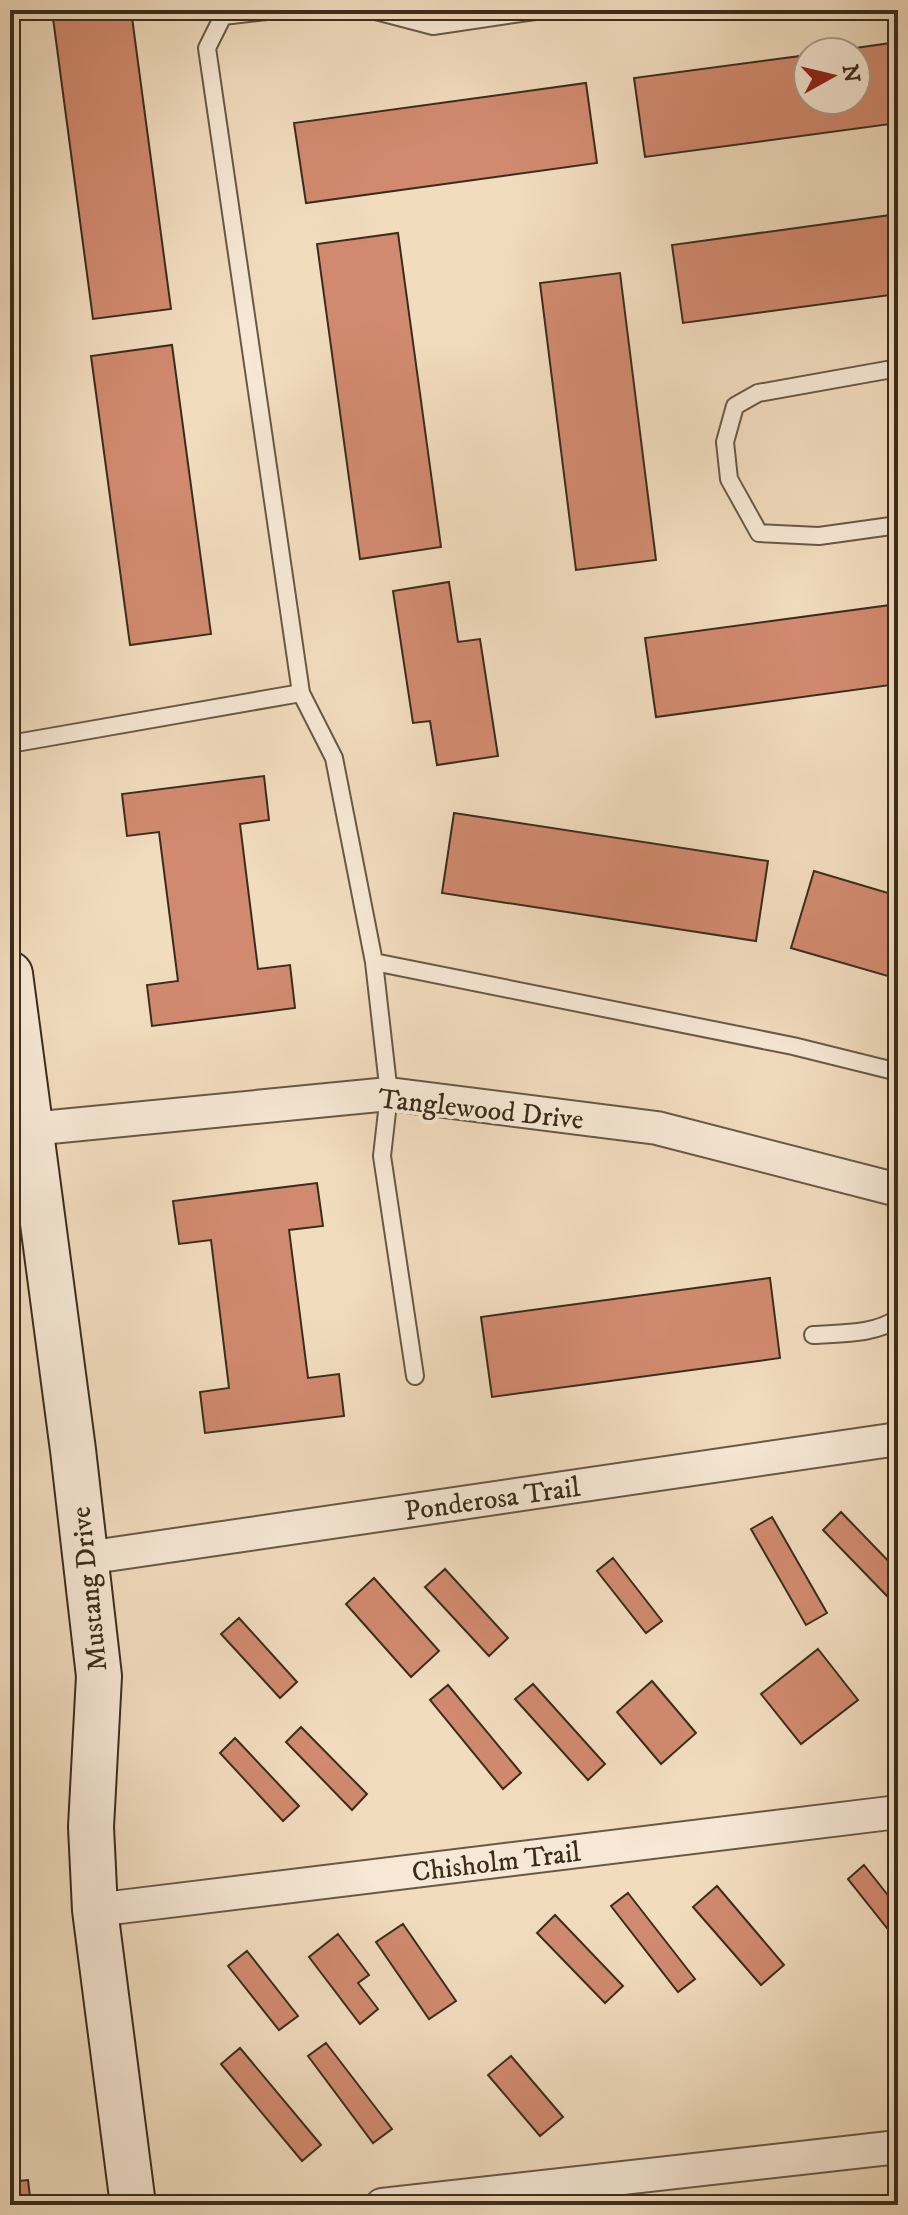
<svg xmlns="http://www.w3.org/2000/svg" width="908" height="2215" viewBox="0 0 908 2215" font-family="'IM FELL DW Pica',serif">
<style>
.building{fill:#d18a6f;stroke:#3a2d1c;stroke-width:2}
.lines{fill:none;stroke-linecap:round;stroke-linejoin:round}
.service-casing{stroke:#685944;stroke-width:20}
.minor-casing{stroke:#685944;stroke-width:36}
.secondary-casing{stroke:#3a2d1c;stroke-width:48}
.service{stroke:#f6e8d5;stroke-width:16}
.minor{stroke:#f6e8d5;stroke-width:32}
.secondary{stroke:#f6e8d5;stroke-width:44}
.labels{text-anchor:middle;stroke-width:8;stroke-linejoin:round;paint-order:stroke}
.street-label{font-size:28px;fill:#3a2d1c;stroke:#f6e8d5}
</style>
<rect width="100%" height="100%" fill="#f1dcbe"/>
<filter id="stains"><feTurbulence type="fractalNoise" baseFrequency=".0025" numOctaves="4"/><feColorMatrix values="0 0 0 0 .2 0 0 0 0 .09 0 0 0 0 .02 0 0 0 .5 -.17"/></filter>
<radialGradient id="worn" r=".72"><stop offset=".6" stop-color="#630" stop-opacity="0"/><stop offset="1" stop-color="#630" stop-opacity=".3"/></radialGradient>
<path class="building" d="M 109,10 L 131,10 L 171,309 L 93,319 L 53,18 Z
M 898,42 L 898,123 L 645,157 L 634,78 L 808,55 L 808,100 L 856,100 L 856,52 L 827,52 Z
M 586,83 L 597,163 L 306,203 L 294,123 Z
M 898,214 L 898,294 L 683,323 L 672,245 Z
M 398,233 L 441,547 L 360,559 L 317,244 Z
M 620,273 L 656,560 L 576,570 L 540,283 Z
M 172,345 L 211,634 L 130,645 L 91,356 Z
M 449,582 L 458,642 L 480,639 L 498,756 L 437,765 L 430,721 L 413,723 L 393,591 Z
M 898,604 L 898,684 L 656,717 L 645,638 Z
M 264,776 L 269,820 L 240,824 L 258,969 L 290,965 L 295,1008 L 152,1026 L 147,985 L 178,981 L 159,832 L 127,836 L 122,794 Z
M 454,813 L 768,861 L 756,941 L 442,893 Z
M 814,871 L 898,896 L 898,979 L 791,948 Z
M 317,1183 L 323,1226 L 289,1230 L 308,1378 L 339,1374 L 344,1416 L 205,1433 L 200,1392 L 229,1388 L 211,1240 L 179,1244 L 173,1201 Z
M 770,1278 L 780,1358 L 492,1397 L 481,1317 Z
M 841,1512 L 898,1571 L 898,1586 L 887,1596 L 823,1530 Z
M 772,1517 L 827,1613 L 806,1625 L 751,1529 Z
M 613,1558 L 662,1621 L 646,1633 L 597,1571 Z
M 445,1569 L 508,1638 L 489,1656 L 425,1587 Z
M 374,1578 L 439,1651 L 411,1677 L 346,1604 Z
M 239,1618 L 297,1682 L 280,1698 L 221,1634 Z
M 818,1649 L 858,1700 L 801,1744 L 761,1694 Z
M 652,1681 L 696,1733 L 661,1764 L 617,1712 Z
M 533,1684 L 605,1764 L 588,1780 L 515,1699 Z
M 448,1685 L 521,1773 L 503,1789 L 430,1700 Z
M 301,1727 L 367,1794 L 352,1810 L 286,1742 Z
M 235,1738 L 299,1806 L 283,1821 L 220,1753 Z
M 864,1865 L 898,1908 L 898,1942 L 848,1879 Z
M 717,1886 L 784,1965 L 761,1985 L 693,1907 Z
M 628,1893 L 695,1979 L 678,1992 L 611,1906 Z
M 555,1915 L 623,1986 L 605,2003 L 537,1933 Z
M 403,1924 L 456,2001 L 429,2019 L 376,1942 Z
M 338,1934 L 369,1975 L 358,1983 L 378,2009 L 360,2024 L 309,1957 Z
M 247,1951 L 298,2016 L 279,2030 L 228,1966 Z
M 326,2043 L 392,2129 L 373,2143 L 308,2056 Z
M 240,2048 L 321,2145 L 302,2161 L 221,2064 Z
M 511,2056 L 563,2117 L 540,2136 L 488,2075 Z
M 28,2180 L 31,2205 L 10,2205 L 10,2182 Z"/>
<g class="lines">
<defs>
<path id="service" d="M 276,10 L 223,16 L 207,48 L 301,693 L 334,758 L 374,962 L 389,1094 L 382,1156 L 415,1376
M 372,10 L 433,26 L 542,10
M 898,368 L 758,393 L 735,406 L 725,442 L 729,479 L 759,533 L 819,536 L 898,525
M 10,744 L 301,693
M 374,962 L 793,1046 L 898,1072
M 813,1335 C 840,1333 875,1335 898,1318"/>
<path id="minor" d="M 10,1131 L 389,1094 L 657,1128 L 898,1190
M 86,1558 L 898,1439
M 95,1910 L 898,1812
M 382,2205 L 898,2147"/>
<path id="secondary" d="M 10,974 L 73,1450 L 99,1676 L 91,1827 L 95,1910 L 133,2205"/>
</defs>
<use href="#service" class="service-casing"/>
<use href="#minor" class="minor-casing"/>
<use href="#secondary" class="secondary-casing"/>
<use href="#service" class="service"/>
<use href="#minor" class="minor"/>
<use href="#secondary" class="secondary"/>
</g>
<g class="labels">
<g class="street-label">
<text transform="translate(481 1108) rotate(6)" y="10">Tanglewood Drive</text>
<text transform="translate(492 1498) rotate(-8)" y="10">Ponderosa Trail</text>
<text transform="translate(88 1589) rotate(-96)" y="10">Mustang Drive</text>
<text transform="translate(496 1861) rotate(-7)" y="10">Chisholm Trail</text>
</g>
</g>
<rect width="908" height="2215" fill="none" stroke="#f1dcbe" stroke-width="40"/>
<rect x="12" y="12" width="884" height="2191" fill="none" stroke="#3a2d1c" stroke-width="4"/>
<rect x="20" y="20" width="868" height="2175" fill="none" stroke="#3a2d1c" stroke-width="2"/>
<g transform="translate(832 76) rotate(82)"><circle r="38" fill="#f6e8d5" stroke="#ab9d8b" stroke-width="2"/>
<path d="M0-6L14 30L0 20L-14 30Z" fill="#8f2418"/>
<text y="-12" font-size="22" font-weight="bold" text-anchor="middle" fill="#3a2d1c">N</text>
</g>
<rect width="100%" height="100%" filter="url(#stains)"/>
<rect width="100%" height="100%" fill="url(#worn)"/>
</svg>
